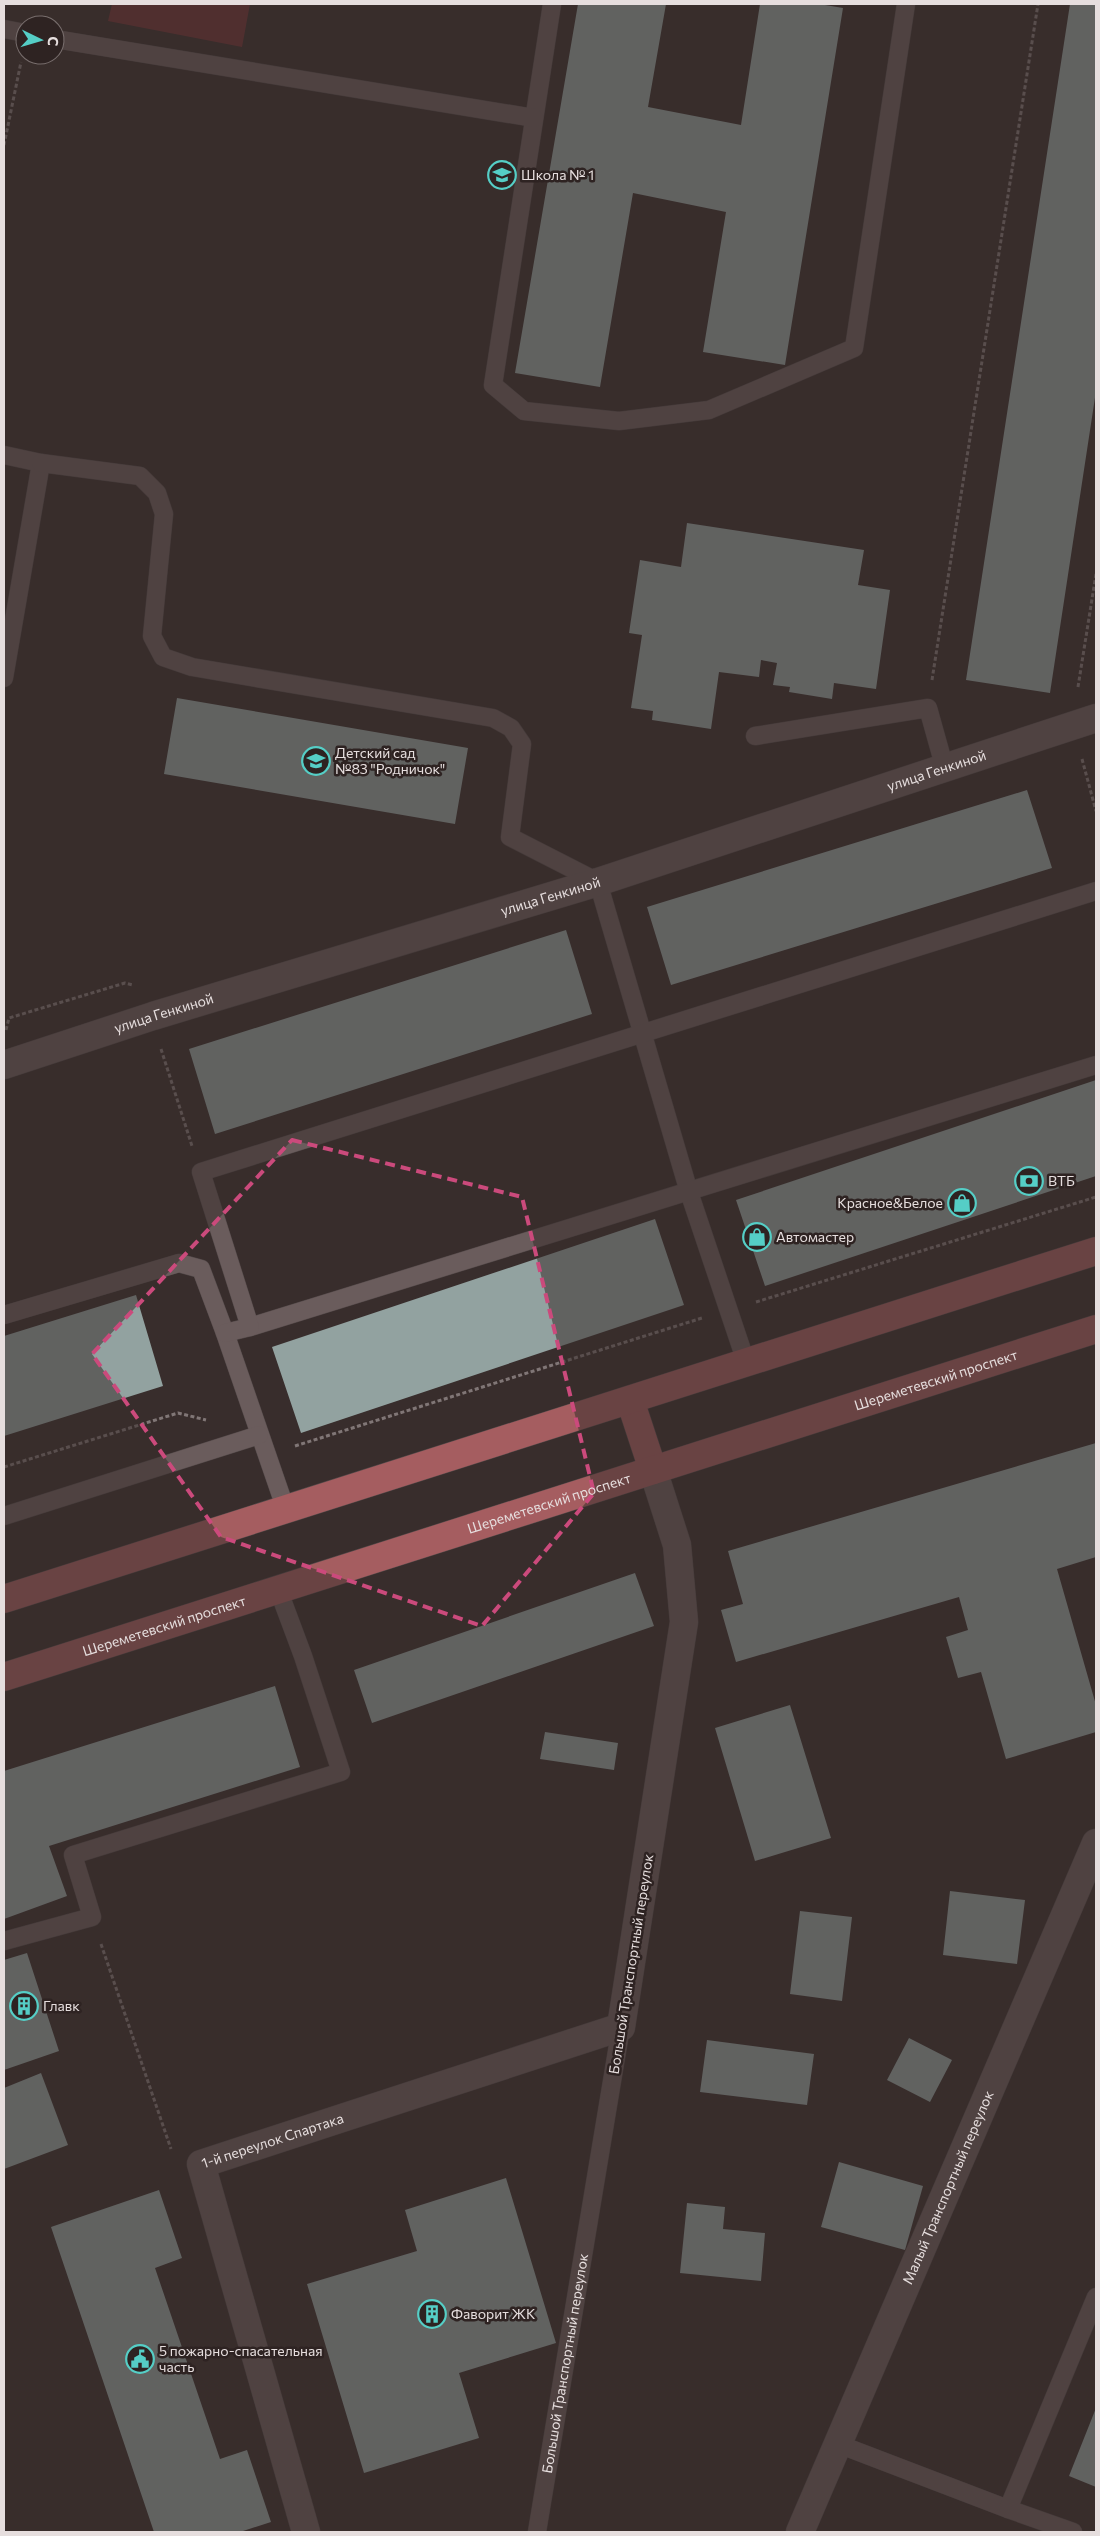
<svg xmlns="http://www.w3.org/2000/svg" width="1100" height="2536" viewBox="0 0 1100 2536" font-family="Commissioner,sans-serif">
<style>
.garden{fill:#6e3234}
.building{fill:#92a2a0}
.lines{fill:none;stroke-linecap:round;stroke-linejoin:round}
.service-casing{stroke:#534949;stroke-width:19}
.minor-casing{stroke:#534949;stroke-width:29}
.primary-casing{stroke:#534949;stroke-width:29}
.path{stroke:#807676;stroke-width:3;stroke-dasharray:4 2.5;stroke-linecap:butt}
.service{stroke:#6a5c5c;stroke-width:18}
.minor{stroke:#6a5c5c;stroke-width:28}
.primary{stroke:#a55d60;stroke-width:28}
.marked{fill:none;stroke:#cb4a7c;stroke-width:4;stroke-dasharray:10 6;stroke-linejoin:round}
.labels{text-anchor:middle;stroke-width:5;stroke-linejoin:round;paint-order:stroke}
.poi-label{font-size:14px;fill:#e6dede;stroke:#2e2322;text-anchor:start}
.street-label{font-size:14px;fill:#e6dede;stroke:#2e2322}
</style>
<rect width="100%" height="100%" fill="#382d2c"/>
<path class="garden" d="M 112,4 L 250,4 L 242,47 L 108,21 Z"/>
<path class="building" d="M 578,4 L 666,4 L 648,107 L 741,125 L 760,4 L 819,4 L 843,8 L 785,365 L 703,352 L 726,212 L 633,193 L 600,387 L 515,373 Z
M 1070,4 L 1096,4 L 1096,391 L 1050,693 L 966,680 Z
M 687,523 L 864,550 L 858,585 L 890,590 L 876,689 L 834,683 L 832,699 L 789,692 L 790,687 L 773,685 L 777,663 L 761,660 L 759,677 L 719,672 L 711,729 L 652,720 L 653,711 L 631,708 L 642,635 L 629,633 L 640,560 L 681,567 Z
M 177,698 L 468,748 L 455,824 L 164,774 Z
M 1027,790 L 1052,868 L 671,985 L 647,907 Z
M 566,930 L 592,1014 L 215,1134 L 189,1049 Z
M 1096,1080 L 1096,1176 L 765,1286 L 736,1200 Z
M 655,1219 L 684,1305 L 301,1433 L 272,1347 Z
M 136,1295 L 163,1386 L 4,1436 L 4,1336 Z
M 1096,1443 L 1096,1557 L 1057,1569 L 1096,1705 L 1096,1732 L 1006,1759 L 981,1672 L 958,1678 L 946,1637 L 968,1630 L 959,1597 L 736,1662 L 721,1610 L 743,1604 L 728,1551 Z
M 635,1573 L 654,1626 L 372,1723 L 354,1670 Z
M 275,1686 L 300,1767 L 49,1846 L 67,1896 L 4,1919 L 4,1771 Z
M 790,1705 L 831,1838 L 755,1861 L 715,1728 Z
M 545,1732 L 618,1743 L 614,1770 L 540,1759 Z
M 950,1891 L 1025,1900 L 1017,1964 L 943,1955 Z
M 800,1911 L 852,1917 L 842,2001 L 790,1994 Z
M 27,1953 L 59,2051 L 4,2070 L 4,1960 Z
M 909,2038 L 952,2060 L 930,2102 L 887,2080 Z
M 707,2040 L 814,2054 L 807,2105 L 700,2092 Z
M 41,2073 L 68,2145 L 4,2169 L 4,2088 Z
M 839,2162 L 923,2186 L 905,2250 L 821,2227 Z
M 506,2178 L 556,2343 L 459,2373 L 479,2438 L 364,2473 L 307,2284 L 417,2251 L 405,2210 Z
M 159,2190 L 182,2258 L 155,2268 L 220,2459 L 247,2450 L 271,2522 L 240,2532 L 154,2532 L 51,2227 Z
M 687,2203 L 725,2207 L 723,2229 L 765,2233 L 761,2281 L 680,2273 Z
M 1096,2408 L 1096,2487 L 1069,2476 Z"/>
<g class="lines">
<defs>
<g id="service">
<path d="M 552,4 L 493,385 L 524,411 L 619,421 L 709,410 L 854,348 L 906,4"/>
<path d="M 4,29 L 25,33"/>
<path d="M 55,39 L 534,118"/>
<path d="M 4,455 L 41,463 L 4,678"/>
<path d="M 41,463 L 140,476 L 157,493 L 164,514 L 152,636 L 163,657 L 192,667 L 493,718 L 511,728 L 522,744 L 510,837 L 598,882 L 689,1192 L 746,1362"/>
<path d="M 755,736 L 928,708 L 945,769"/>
<path d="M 4,1315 L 179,1263 L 201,1269 L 225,1333 L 286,1510"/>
<path d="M 250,1327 L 1096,1065"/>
<path d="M 225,1333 L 250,1327 L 201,1172 L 1096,891"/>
<path d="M 4,1516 L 259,1435"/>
<path d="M 4,1941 L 92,1917 L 73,1855 L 341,1772 L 303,1656 L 278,1589"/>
<path d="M 838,2444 L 1008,2509"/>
<path id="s1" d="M 537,2532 L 621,2027"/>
<path d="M 1073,2532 L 1008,2509 L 1096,2297"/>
</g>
<g id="minor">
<path id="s2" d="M 4,1065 L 153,1016 L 598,882 L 1096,718"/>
<path id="s3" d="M 306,2532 L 201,2164 L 621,2027 L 684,1622 L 677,1545 L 653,1470"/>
<path id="s4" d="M 800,2532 L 1096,1843"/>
</g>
<g id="primary">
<path d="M 630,1400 L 653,1470"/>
<path d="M 4,1599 L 1096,1251"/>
<path id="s5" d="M 4,1677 L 1096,1329"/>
</g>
</defs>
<use href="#service" class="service-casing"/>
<use href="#minor" class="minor-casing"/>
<use href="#primary" class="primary-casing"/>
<path class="path" d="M 4,145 L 21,62
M 932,680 L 1038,4
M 1078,687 L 1096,574
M 1082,759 L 1096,811
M 6,1030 L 9,1018 L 125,983 L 133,985
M 161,1049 L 192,1146
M 756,1302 L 1096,1197
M 295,1446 L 702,1318
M 4,1467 L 178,1413 L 206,1420
M 101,1944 L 171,2149"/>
<use href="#service" class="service"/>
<use href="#minor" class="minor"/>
<use href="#primary" class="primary"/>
</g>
<path d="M0 0H1100V2536H0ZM 292,1140 L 522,1197 L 594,1493 L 482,1626 L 221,1537 L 92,1354 Z" fill="#382d2c" fill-opacity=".55" fill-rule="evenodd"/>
<path class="marked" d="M 292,1140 L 522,1197 L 594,1493 L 482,1626 L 221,1537 L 92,1354 Z"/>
<defs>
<symbol id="school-ring" viewBox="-11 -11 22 22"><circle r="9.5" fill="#2e2322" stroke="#55cec6" stroke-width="1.5"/><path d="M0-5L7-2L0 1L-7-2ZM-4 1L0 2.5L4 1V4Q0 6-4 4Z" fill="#55cec6"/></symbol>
<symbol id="bank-ring" viewBox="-11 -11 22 22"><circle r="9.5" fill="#2e2322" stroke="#55cec6" stroke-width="1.5"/><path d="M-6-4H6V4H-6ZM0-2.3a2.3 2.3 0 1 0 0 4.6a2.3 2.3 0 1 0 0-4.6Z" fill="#55cec6"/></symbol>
<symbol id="shop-ring" viewBox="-11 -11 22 22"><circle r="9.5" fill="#2e2322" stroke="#55cec6" stroke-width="1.5"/><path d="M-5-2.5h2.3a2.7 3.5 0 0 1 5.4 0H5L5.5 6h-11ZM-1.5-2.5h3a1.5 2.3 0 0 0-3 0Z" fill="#55cec6"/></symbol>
<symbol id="building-ring" viewBox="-11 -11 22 22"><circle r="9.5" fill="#2e2322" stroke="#55cec6" stroke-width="1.5"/><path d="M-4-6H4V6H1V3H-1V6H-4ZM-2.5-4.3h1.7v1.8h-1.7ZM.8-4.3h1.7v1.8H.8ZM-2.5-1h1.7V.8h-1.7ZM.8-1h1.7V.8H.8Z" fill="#55cec6"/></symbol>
<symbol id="civic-ring" viewBox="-11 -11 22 22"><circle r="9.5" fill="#2e2322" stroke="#55cec6" stroke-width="1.5"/><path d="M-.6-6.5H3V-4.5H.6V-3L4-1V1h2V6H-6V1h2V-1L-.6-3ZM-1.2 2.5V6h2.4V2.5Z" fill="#55cec6"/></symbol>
</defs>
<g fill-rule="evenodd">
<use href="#school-ring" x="486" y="159" width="32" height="32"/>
<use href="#school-ring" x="300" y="745" width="32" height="32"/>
<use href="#bank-ring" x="1013" y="1165" width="32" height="32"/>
<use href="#shop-ring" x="946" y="1187" width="32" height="32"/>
<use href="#shop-ring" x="741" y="1221" width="32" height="32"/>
<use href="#building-ring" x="8" y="1990" width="32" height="32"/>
<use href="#building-ring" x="416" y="2298" width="32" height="32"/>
<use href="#civic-ring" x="124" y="2343" width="32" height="32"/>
</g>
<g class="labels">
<g class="poi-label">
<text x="521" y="180">Школа № 1</text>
<text x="335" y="758">Детский сад<tspan x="335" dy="16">№83 "Родничок"</tspan></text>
<text x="1048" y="1186">ВТБ</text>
<text x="943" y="1208" text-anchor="end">Красное&amp;Белое</text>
<text x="776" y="1242">Автомастер</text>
<text x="43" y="2011">Главк</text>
<text x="451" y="2319">Фаворит ЖК</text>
<text x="159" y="2356">5 пожарно-спасательная<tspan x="159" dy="16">часть</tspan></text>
</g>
<g class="street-label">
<text dy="5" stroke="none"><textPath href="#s2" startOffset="978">улица Генкиной</textPath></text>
<text dy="5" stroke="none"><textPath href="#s2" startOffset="572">улица Генкиной</textPath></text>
<text dy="5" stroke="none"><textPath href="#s2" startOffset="168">улица Генкиной</textPath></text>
<text dy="5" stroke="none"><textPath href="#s5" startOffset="978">Шереметевский проспект</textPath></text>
<text dy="5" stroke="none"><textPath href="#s5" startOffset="572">Шереметевский проспект</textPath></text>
<text dy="5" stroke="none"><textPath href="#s5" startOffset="168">Шереметевский проспект</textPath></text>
<text transform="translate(631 1964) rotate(-81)" y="5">Большой Транспортный переулок</text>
<text dy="5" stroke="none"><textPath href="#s3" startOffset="458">1-й переулок Спартака</textPath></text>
<text dy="5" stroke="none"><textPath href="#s4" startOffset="375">Малый Транспортный переулок</textPath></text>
<text dy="5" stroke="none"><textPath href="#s1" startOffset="171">Большой Транспортный переулок</textPath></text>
</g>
</g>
<rect width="1100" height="2536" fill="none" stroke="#e6dede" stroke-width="10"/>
<g transform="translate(40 40) rotate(95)"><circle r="24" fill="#2e2322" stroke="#786e6d"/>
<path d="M0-4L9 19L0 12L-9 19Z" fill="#55cec6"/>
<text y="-8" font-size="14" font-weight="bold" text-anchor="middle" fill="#e6dede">С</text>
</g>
</svg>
